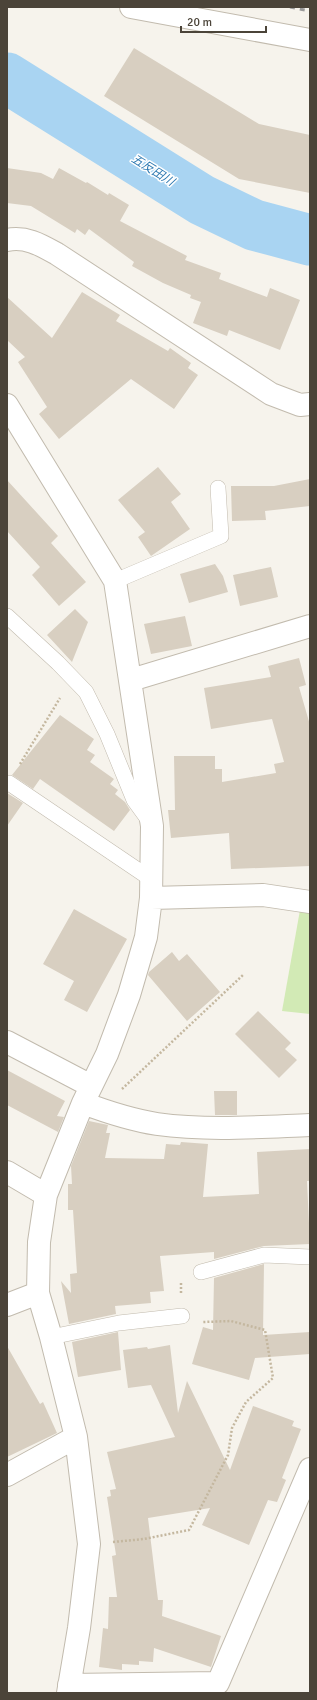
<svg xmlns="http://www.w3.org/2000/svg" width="317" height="1700" viewBox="0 0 317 1700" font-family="Signika,'Noto Sans JP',sans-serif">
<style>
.green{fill:#d2eab5}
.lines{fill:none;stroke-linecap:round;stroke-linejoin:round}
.river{stroke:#a9d4f2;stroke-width:51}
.building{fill:#d8cfc1}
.lane-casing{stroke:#c2bbae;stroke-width:16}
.street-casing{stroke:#c2bbae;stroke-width:24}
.path{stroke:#c4b79f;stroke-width:2.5;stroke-dasharray:2 2;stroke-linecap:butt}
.lane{stroke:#fff;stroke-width:15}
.street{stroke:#fff;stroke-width:22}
.rail{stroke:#9a9a9a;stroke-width:3;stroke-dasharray:5 5;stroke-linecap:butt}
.labels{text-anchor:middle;stroke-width:3;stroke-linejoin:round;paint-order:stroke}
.water-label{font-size:12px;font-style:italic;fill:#2e7ab2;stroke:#fff}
</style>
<rect width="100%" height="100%" fill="#f6f3ec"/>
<path class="green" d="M 300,910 L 310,913 L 310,1014 L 282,1011 Z"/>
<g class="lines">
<path class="river" d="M 7,78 L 202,200 L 254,225 L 310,240"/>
</g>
<path class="building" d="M 134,48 L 259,124 L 310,135 L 310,193 L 239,179 L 104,96 Z
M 7,168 L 41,173 L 53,179 L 59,168 L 86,183 L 87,182 L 108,195 L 109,193 L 129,205 L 120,221 L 187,256 L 185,260 L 221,273 L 219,279 L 267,297 L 270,288 L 300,300 L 280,350 L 229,330 L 227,336 L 193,323 L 201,302 L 190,298 L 191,295 L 163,283 L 132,266 L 134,262 L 89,229 L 85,235 L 77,229 L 75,233 L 31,206 L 7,203 Z
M 82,292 L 120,315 L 116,321 L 168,351 L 170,348 L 191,363 L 188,368 L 198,375 L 174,409 L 131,379 L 59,439 L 39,414 L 47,407 L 18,362 L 25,357 L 7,340 L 7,297 L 52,338 Z
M 158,467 L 181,494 L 171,502 L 190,529 L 151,556 L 138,537 L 145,532 L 118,500 Z
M 310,479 L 310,506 L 265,511 L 266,520 L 232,521 L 231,486 L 274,486 Z
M 7,480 L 58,536 L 51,543 L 86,582 L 59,606 L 32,575 L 40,567 L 7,531 Z
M 215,564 L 223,576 L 228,592 L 189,603 L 180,574 Z
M 271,567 L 278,597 L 240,606 L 233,575 Z
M 75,609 L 88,622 L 72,662 L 47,635 Z
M 185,616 L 192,646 L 151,654 L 144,624 Z
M 299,658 L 306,685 L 299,687 L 310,725 L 310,866 L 231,869 L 229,833 L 171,838 L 168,810 L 175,810 L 174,756 L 215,756 L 215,769 L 222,769 L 222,782 L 276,773 L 274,764 L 284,762 L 272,719 L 211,729 L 204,688 L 271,677 L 268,666 Z
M 60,715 L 94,739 L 87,750 L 95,755 L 90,762 L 114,779 L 110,784 L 118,790 L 115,794 L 125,802 L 130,810 L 114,831 L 40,779 L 33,789 L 12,775 Z
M 7,793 L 23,803 L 7,826 Z
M 74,909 L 127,939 L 87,1012 L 64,1000 L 74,981 L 43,964 Z
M 172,952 L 179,961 L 187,954 L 220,992 L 187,1021 L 148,975 L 149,972 Z
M 258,1011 L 291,1043 L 285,1049 L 297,1060 L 279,1078 L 235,1034 Z
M 7,1070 L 65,1101 L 57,1116 L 64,1117 L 58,1132 L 7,1105 Z
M 214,1091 L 237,1091 L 237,1115 L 215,1115 Z
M 89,1121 L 108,1125 L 106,1133 L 110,1133 L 105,1158 L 164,1159 L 166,1144 L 180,1145 L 181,1142 L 208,1144 L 203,1197 L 259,1194 L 257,1152 L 310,1149 L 310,1181 L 307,1181 L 310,1244 L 264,1246 L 214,1259 L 214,1252 L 160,1256 L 164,1291 L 150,1292 L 151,1303 L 115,1306 L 116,1314 L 69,1324 L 61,1281 L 71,1293 L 70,1274 L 77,1273 L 73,1210 L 68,1210 L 68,1184 L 72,1184 L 71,1166 Z
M 264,1264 L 263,1335 L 310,1332 L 310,1354 L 255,1358 L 249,1380 L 192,1364 L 203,1327 L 213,1330 L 214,1278 Z
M 118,1332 L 121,1370 L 78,1377 L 72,1342 Z
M 170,1345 L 178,1413 L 187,1381 L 230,1470 L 253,1406 L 294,1421 L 292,1426 L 301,1429 L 282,1478 L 286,1480 L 277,1502 L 268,1500 L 249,1545 L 202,1525 L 210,1508 L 148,1518 L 158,1600 L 163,1600 L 162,1616 L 221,1636 L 211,1667 L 154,1648 L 153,1662 L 139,1661 L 139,1665 L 122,1664 L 122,1670 L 99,1667 L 103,1628 L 108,1629 L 109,1597 L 117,1597 L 112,1556 L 116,1555 L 107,1497 L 111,1496 L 110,1490 L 116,1489 L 107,1452 L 175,1437 L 151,1385 L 128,1388 L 123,1350 L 147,1347 L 148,1349 Z
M 7,1346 L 40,1404 L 43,1402 L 57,1433 L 7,1457 Z"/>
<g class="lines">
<defs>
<path id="lane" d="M 115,581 L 221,536 L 218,488
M 7,616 L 58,663 L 86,692 L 107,734 L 134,800 L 150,822
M 9,783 L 151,879
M 201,1272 L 264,1255 L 310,1257
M 51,1337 L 119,1323 L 182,1316"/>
<path id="street" d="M 131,7 L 310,40
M 7,240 C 26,236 41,245 57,254 L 271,394 L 300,405 L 310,404
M 7,405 L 115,581 L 152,826 L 151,898 L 146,937 L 129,995 L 107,1054 L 83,1103 L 46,1195 L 39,1242 L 38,1293 L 51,1337 L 76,1437 L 89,1544 L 79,1628 L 68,1693
M 131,680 L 310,626
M 151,898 L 263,895 L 310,902
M 7,1042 L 91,1086
M 83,1103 C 107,1112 132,1120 157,1124 C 207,1131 259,1127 310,1125
M 7,1172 L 46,1195
M 7,1305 L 38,1293
M 7,1475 L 76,1437
M 69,1685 L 218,1683 L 310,1469"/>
</defs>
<use href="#lane" class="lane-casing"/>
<use href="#street" class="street-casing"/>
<path class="path" d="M 20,764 L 60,698
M 122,1089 L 243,975
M 181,1283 L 181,1294
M 113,1542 L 144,1539 L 189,1530 L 228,1455 L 232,1428 L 246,1402 L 273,1378 L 265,1330 L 231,1321 L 203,1322"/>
<use href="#lane" class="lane"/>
<use href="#street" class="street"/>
<path class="rail" d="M 290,7 L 310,11"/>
</g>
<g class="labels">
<g class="water-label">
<text transform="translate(153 170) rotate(32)" y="4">五反田川</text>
</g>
</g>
<rect width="317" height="1700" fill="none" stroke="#4b4439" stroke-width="16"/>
<path d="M181 26v6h85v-6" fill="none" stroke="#4b4439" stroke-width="2"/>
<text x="187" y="26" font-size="12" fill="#4b4439" stroke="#ffffff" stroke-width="3" paint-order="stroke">20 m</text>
</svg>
